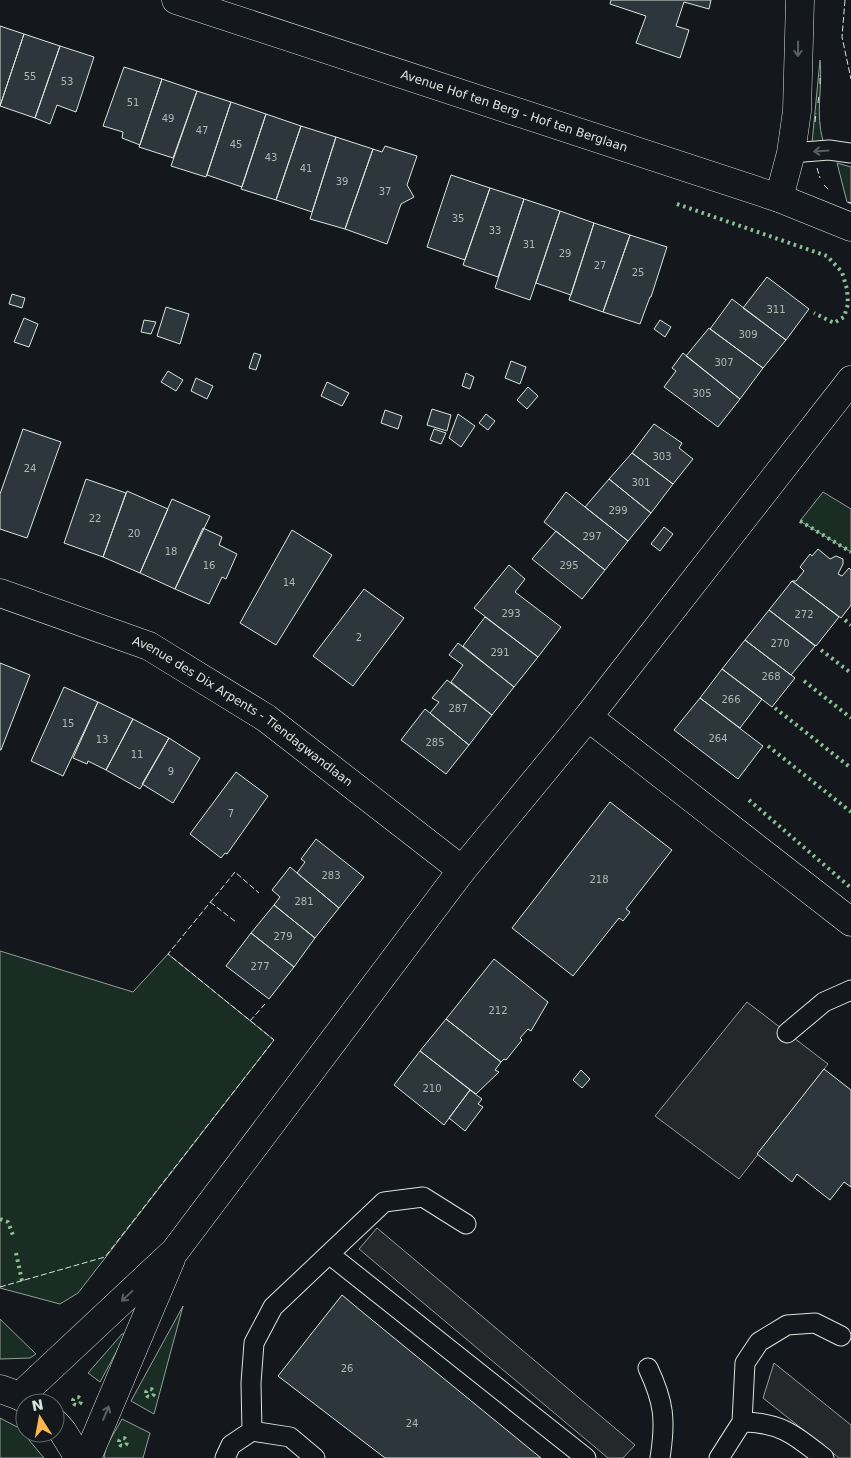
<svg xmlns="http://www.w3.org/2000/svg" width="851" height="1458" viewBox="0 0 851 1458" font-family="'DejaVu Sans',sans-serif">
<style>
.green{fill:#1a2d24;stroke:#939e99}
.parking{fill:#24282b;stroke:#939e99}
.building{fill:#2c363c;stroke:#d8e6dc}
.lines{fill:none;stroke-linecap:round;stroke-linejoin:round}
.service-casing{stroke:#d8e6dc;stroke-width:21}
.minor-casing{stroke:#d8e6dc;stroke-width:29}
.secondary-casing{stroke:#d8e6dc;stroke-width:29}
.service{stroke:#14181c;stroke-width:19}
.minor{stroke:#14181c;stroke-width:28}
.secondary{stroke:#14181c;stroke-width:28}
.hedge{stroke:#8ac095;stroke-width:4;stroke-dasharray:2.5 4;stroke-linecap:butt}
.fence{stroke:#d8e6dc;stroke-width:1;stroke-dasharray:6 2.5;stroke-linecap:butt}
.oneway{stroke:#59605f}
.labels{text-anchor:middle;stroke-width:4;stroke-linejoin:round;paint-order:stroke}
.number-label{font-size:10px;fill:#adbab4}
.street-label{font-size:12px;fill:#d8e6dc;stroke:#14181c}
</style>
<rect width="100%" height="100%" fill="#14181c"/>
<path class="green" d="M 820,60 C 823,87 815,113 823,141 L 812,143 Z
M 837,163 L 851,167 L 851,204 L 847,202 Z
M 823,492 L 851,509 L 851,552 L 800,521 Z
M 0,951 L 133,992 L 168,954 L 274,1040 L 78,1293 L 60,1304 L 0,1288 Z
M 183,1306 L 154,1414 L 131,1401 Z
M 0,1319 L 36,1354 L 30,1358 L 0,1359 Z
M 122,1334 L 126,1334 L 100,1382 L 88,1373 Z
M 0,1418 L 19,1428 L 44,1458 L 0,1458 Z
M 122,1419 L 150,1433 L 143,1458 L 104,1458 L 106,1447 Z"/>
<path class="parking" d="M 747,1002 L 828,1064 L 739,1179 L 655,1116 Z
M 377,1228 L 635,1445 L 623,1458 L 608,1458 L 359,1249 Z
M 774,1363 L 851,1425 L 851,1458 L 839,1458 L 763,1398 Z"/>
<path class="building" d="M 611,0 L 711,0 L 709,9 L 684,2 L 676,26 L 689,30 L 680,58 L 636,43 L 646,16 L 610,4 Z
M 0,26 L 24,34 L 0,106 Z
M 24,34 L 60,46 L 35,118 L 0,106 Z
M 60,46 L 94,57 L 76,112 L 57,105 L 50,124 L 35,118 Z
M 124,67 L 162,79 L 140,145 L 122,138 L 123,132 L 103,126 Z
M 162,79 L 197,91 L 173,158 L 139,147 Z
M 197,91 L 231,102 L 206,177 L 171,166 Z
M 231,102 L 266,114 L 242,187 L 207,175 Z
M 266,114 L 301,126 L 276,200 L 241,189 Z
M 301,126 L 336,137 L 312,212 L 276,200 Z
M 336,137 L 373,149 L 345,229 L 310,219 Z
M 385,146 L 417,156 L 407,185 L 414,197 L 401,204 L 387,244 L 345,229 L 373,149 L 382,152 Z
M 451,175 L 490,188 L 465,260 L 427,247 Z
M 490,188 L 524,199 L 498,277 L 463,265 Z
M 524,199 L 560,211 L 530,300 L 495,288 Z
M 560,211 L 594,223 L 571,295 L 536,283 Z
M 594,223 L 630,235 L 603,312 L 569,300 Z
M 630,235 L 667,247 L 651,297 L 650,297 L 640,324 L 603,312 Z
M 767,277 L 809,309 L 786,340 L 743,308 Z
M 12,294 L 25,298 L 22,308 L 9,304 Z
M 732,299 L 786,340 L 763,368 L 710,329 Z
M 166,307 L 189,314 L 180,344 L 157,336 Z
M 24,318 L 38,324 L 29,347 L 14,342 Z
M 144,320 L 156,322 L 151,334 L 141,332 Z
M 660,320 L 671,327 L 665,337 L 654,329 Z
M 709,328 L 763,368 L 740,399 L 686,356 Z
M 254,353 L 261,355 L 256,370 L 249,368 Z
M 683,353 L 740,399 L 718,427 L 664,387 L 676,371 L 672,368 Z
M 511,361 L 526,367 L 520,384 L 505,378 Z
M 168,371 L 183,380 L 176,391 L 161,382 Z
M 466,373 L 474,377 L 470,389 L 462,386 Z
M 196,378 L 213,386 L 207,399 L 191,391 Z
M 327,382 L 349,393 L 342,406 L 321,396 Z
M 528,387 L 538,396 L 527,409 L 517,400 Z
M 432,409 L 451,415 L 447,431 L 427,425 Z
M 385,410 L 402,416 L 398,429 L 381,423 Z
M 458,414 L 475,426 L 461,447 L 449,438 Z
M 486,414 L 495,421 L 488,430 L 479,423 Z
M 654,424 L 682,443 L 679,448 L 693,459 L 673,484 L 632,453 Z
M 23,429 L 61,442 L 27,538 L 0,529 L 0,494 Z
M 434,429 L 446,433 L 441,444 L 430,440 Z
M 632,453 L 673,484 L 651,513 L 609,479 Z
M 86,479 L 126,493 L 103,557 L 64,543 Z
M 609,479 L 651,513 L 628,541 L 585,507 Z
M 127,491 L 168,509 L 140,573 L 103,557 Z
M 566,492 L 628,541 L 605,570 L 544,522 Z
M 172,499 L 210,516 L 175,589 L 140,573 Z
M 664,527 L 673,534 L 660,551 L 651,544 Z
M 203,528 L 222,537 L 219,545 L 237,554 L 226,579 L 222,577 L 209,604 L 175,589 Z
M 292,530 L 332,555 L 276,645 L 240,623 Z
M 556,531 L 605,570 L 582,599 L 532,559 Z
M 818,549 L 830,559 L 836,556 L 843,559 L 843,564 L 838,574 L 842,576 L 849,568 L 851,570 L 851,605 L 841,618 L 792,581 L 796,581 L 804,571 L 800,567 L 810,554 L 812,556 Z
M 509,565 L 525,579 L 515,592 L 561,627 L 538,657 L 474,608 Z
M 792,581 L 839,617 L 816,646 L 769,610 Z
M 364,589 L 404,618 L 353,686 L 313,656 Z
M 769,610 L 815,646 L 791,675 L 745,640 Z
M 485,617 L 538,657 L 514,687 L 463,646 Z
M 745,640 L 795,678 L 772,707 L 722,669 Z
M 458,643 L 514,687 L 492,715 L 451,682 L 463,665 L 449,655 Z
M 0,663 L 30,675 L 1,750 L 0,750 Z
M 722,669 L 762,699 L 740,728 L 700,698 Z
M 447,680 L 492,715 L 469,745 L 430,713 L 439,702 L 432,698 Z
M 64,687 L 98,702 L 63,776 L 31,761 Z
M 700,698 L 763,746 L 738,779 L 674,730 Z
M 98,702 L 133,719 L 106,770 L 88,761 L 87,764 L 73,758 Z
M 425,709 L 469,745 L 446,774 L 401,740 Z
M 133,719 L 169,738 L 140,789 L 106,770 Z
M 169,738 L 200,758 L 173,803 L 142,784 Z
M 236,772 L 268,796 L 227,854 L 225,853 L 221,858 L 190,834 Z
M 610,802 L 672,850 L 626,909 L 630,912 L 623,921 L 619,918 L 573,976 L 512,928 Z
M 316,839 L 364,877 L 339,908 L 297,873 L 305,862 L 301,859 Z
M 290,867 L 339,908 L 315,938 L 274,905 L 280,897 L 272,890 Z
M 274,905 L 315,938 L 294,967 L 251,933 Z
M 251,933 L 294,967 L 269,999 L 226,966 Z
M 494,959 L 548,1002 L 531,1031 L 528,1029 L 520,1038 L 522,1040 L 506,1060 L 504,1059 L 501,1062 L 446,1019 Z
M 446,1019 L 501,1062 L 495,1070 L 499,1072 L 476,1094 L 420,1051 Z
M 420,1051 L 470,1090 L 444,1125 L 394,1085 Z
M 824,1069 L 851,1090 L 851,1187 L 844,1182 L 830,1200 L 797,1174 L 792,1182 L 757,1154 Z
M 581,1070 L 590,1079 L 582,1088 L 573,1080 Z
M 470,1090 L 482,1099 L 478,1104 L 483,1107 L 465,1131 L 449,1118 Z
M 342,1295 L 366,1315 L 541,1458 L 385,1458 L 278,1376 Z"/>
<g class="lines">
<defs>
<path id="service" d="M 791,153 L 829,150 L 851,153
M 787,1033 L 824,1002 L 851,990
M 329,1254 L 586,1458
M 648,1368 C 664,1402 666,1420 660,1458
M 742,1422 C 780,1422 795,1435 824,1458
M 252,1431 L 251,1383 L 254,1343 L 273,1307 L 384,1202 L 423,1197 L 466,1224
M 225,1458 L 231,1445 L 252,1431 L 290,1437 L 315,1458
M 719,1458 L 742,1422 L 745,1363 L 759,1342 L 787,1325 L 815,1323 L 841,1336"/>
<g id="minor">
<path id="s1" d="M 176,0 L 779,198 L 851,227"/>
<path d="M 779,198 L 791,153 L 797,111 L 800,0"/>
<path id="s2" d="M 0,593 L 149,646 L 266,718 L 462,870"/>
<path d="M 588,717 L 851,922"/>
<path d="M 20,1396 L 175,1251 L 462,870 L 588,717 L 851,380"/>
<path d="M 87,1458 L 171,1259"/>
</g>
<path id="secondary" d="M 0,1389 L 20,1396 L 31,1403
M 55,1423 L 63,1432 L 79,1458"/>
</defs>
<use href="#service" class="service-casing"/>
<use href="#minor" class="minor-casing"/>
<use href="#secondary" class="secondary-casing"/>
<use href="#service" class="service"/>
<use href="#minor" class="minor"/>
<use href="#secondary" class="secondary"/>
<path class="hedge" d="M 677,204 L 827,256 L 842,272 L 847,289 L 848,304 L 844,317 L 834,323 L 814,313
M 800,521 L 851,552
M 845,620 L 851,625
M 821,650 L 851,673
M 804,681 L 851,718
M 775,708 L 851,768
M 768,746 L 851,812
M 749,800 L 851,888
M 0,1219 L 8,1222 L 14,1238
M 16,1253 L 22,1281
M146 1393a4 4 0 1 1 8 0a4 4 0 1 1-8 0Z
M73 1401a4 4 0 1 1 8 0a4 4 0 1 1-8 0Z
M119 1442a4 4 0 1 1 8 0a4 4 0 1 1-8 0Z"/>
<path class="fence" d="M 845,0 L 842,37 L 851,79
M 820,84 L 820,75
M 818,103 L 819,95
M 815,122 L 816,113
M 817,168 L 820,178
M 824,185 L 830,191
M 848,202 L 851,203
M 210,902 L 236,922
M 250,1021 L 265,1004
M 0,1287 L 105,1257 L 274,1040 L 168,954 L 235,872 L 259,893"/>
</g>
<defs><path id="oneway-shaft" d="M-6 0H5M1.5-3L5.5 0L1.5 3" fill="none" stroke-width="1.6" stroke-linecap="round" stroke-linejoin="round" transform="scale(1.25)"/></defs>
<g class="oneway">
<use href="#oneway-shaft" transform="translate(798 49) rotate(91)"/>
<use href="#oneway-shaft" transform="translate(821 151) rotate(176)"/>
<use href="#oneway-shaft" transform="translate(127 1296) rotate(137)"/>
<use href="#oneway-shaft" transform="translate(106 1413) rotate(-67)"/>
</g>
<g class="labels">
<g class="number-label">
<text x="30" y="80">55</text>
<text x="67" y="85">53</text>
<text x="133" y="106">51</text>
<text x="168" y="122">49</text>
<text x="202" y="134">47</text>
<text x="236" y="148">45</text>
<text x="271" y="161">43</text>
<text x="306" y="172">41</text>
<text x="342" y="185">39</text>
<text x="385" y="195">37</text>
<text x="458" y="222">35</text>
<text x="495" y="234">33</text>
<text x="529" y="248">31</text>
<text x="565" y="257">29</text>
<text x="600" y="269">27</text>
<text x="638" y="276">25</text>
<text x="776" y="313">311</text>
<text x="748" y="338">309</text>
<text x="724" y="366">307</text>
<text x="702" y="397">305</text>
<text x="662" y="460">303</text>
<text x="30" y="472">24</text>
<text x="641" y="486">301</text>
<text x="618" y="514">299</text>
<text x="95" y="522">22</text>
<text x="134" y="537">20</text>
<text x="592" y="540">297</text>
<text x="171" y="555">18</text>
<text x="209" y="569">16</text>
<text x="569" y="569">295</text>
<text x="289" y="586">14</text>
<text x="511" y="617">293</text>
<text x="804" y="618">272</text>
<text x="359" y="641">2</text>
<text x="780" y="647">270</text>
<text x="500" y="656">291</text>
<text x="771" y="680">268</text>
<text x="731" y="703">266</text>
<text x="458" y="712">287</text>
<text x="68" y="727">15</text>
<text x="718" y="742">264</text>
<text x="102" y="743">13</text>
<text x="435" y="746">285</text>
<text x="137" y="758">11</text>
<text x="171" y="775">9</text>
<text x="231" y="817">7</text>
<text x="331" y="879">283</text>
<text x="599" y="883">218</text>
<text x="304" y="905">281</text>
<text x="283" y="940">279</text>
<text x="260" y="970">277</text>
<text x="498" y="1014">212</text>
<text x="432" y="1092">210</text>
<text x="347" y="1372">26</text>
<text x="412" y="1427">24</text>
</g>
<g class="street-label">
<text dy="4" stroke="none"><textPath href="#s1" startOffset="356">Avenue Hof ten Berg - Hof ten Berglaan</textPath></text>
<text dy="4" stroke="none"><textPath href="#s2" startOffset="272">Avenue des Dix Arpents - Tiendagwandlaan</textPath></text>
</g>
</g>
<g transform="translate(40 1418) rotate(349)"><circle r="24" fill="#14181c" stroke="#626a69"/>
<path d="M0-4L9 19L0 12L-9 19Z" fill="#ffb74d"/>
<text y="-8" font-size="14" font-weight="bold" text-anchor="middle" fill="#d8e6dc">N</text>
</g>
</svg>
